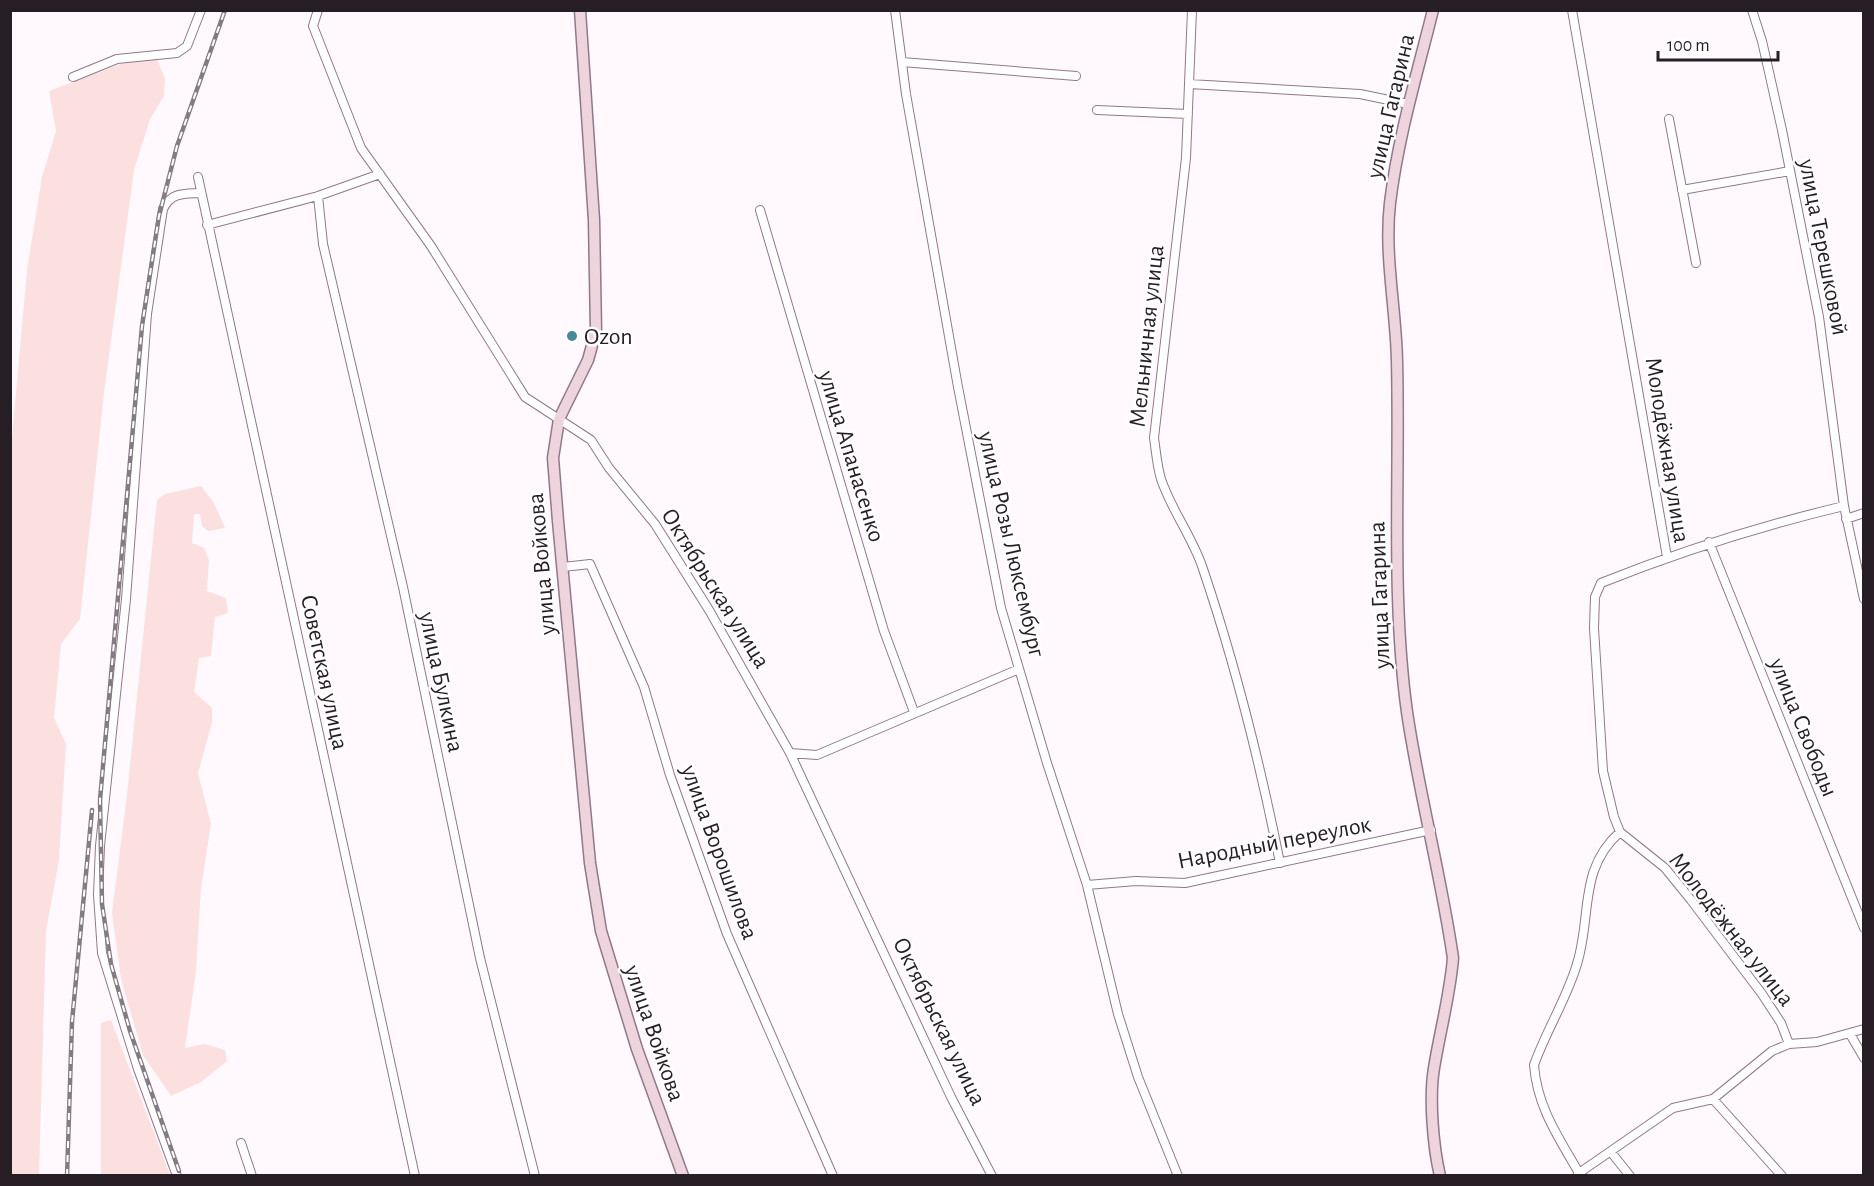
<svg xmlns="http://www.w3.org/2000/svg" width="1874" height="1186" viewBox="0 0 1874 1186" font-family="'Alegreya Sans',sans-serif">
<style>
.green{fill:#fbe0df}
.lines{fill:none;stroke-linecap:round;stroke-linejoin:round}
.street-casing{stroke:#91788b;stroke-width:10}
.secondary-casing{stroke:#91788b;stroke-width:13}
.street{stroke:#fff;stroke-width:8}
.secondary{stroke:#edd4dd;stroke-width:10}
.rail-casing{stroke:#847c82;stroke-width:4.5}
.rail{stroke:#fff;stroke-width:2;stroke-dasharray:7;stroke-linecap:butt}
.poi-dot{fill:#47889a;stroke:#fff;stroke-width:2}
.labels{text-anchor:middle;stroke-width:5;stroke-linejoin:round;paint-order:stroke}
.street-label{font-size:24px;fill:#271d25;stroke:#fff}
.poi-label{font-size:24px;fill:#271d25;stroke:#fff;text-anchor:start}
</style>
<rect width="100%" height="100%" fill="#fff9fd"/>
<path class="green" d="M 157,60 L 165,78 L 164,96 L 150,119 L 134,170 L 104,393 L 80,619 L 61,644 L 54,718 L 66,744 L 59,860 L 46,931 L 39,1175 L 11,1176 L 10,460 L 27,270 L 42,177 L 56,131 L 49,91 L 129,61 Z
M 201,486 L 214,503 L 225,528 L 208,531 L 202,526 L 200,514 L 194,514 L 192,543 L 204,548 L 209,560 L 207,591 L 226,598 L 228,613 L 215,617 L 211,656 L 199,658 L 194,692 L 212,708 L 212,723 L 198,773 L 211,824 L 201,888 L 196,971 L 185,1048 L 205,1044 L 225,1050 L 227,1061 L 201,1082 L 171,1096 L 143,1055 L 121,979 L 112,913 L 127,795 L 157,500 L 165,494 Z
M 111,1020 L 170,1175 L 101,1175 L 101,1023 Z"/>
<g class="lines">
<defs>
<path id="street" d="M 318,10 L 313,26 L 361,148 L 431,246 L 525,397 L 591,440 L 609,468 L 655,524 L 709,610 L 790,753 L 951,1097 L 992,1176
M 895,10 L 906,94 L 958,387 L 1001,608 L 1047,763 L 1087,885 L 1118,1014 L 1138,1077 L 1178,1176
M 1192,10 L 1186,158 L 1154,438 C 1156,451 1157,466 1161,479 C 1171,509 1191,535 1202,566 C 1235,663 1260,763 1280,863
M 1572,10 L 1667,557
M 1752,10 L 1762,41 L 1782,130 L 1819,317 L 1844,506 L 1864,599
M 902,62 L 1076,76
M 73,77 L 117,59 L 177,53 L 187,46 L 201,10
M 1189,84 L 1360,94 L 1408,104
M 1097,110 L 1188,114
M 1669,119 L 1696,263
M 198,177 L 415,1176
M 1682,190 L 1790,171
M 318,196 L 323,244 L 403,587 L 480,958 L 535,1176
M 760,210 L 884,631 L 914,712
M 207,225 L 318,196 L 380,174
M 1846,519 L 1864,513
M 1709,542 L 1864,928
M 563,567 L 590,564 L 644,687 L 670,775 L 727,934 L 833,1176
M 790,753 L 817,755 L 1019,669
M 1087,885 L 1136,881 L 1185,883 L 1431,830
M 1850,1034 L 1864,1058
M 1789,1044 L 1781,1023 L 1762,994 L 1691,900 L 1665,868 L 1620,832 L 1614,817 L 1603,771 L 1594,628 L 1595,597 L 1601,583 C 1681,551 1760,526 1844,506
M 1713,1099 L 1782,1176
M 241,1143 L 252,1176
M 1611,1152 L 1630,1176
M 1579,1173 L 1673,1108 L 1713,1099 L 1772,1051 L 1789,1044 L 1817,1042 L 1864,1029
M 177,1176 L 138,1069 L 102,953 L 98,895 L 100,846 L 126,599 L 147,314 L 163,209 C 171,192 184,194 201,193
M 1577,1176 L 1579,1173 C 1559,1138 1537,1107 1534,1065 C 1546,1031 1567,998 1577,964 C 1592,916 1578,869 1620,832"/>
<path id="secondary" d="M 580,10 L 594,220 L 596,331 L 588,360 L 559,419 L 553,458 L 558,521 L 590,863 L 601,931 L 637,1049 L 683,1176
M 1433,10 C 1417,74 1398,137 1390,203 C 1384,255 1396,309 1397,361 C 1400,477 1391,597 1407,712 C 1419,794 1441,875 1453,958 C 1450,995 1440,1031 1434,1068 C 1429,1098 1433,1146 1440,1176"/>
</defs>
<use href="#street" class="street-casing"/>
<use href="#secondary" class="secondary-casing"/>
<use href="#street" class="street"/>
<use href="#secondary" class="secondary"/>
<defs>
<path id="rail" d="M 179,1171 L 130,1031 L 111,964 L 102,904 L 100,800 L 142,326 L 159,216 L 177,146 L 225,10
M 67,1176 L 72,1022 L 92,810"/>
</defs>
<use href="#rail" class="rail-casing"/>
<use href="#rail" class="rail"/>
</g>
<circle class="poi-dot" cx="572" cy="336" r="6"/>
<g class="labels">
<g class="street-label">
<text transform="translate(1390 106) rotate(-77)" y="8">улица Гагарина</text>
<text transform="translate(1824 247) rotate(79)" y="8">улица Терешковой</text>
<text transform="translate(1146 336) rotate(-84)" y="8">Мельничная улица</text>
<text transform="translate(1668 450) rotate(81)" y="8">Молодёжная улица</text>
<text transform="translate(852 456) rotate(73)" y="8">улица Апанасенко</text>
<text transform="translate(1012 544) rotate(77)" y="8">улица Розы Люксембург</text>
<text transform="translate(541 564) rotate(-95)" y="8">улица Войкова</text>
<text transform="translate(716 588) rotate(58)" y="8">Октябрьская улица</text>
<text transform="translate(1379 595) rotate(-92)" y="8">улица Гагарина</text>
<text transform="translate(325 672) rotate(78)" y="8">Советская улица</text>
<text transform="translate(442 682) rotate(78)" y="8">улица Булкина</text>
<text transform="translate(1804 727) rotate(68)" y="8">улица Свободы</text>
<text transform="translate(1274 842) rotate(-11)" y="8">Народный переулок</text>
<text transform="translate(720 852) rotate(70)" y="8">улица Ворошилова</text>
<text transform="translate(1732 929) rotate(52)" y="8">Молодёжная улица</text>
<text transform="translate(940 1021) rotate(64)" y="8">Октябрьская улица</text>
<text transform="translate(655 1033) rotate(71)" y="8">улица Войкова</text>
</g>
<g class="poi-label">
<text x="584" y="344">Ozon</text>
</g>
</g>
<rect width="1874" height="1186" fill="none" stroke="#271d25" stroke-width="24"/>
<path d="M1658 51v9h120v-9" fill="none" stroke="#271d25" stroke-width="3"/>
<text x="1667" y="51" font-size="18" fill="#271d25" stroke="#ffffff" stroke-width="4.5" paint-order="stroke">100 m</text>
</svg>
